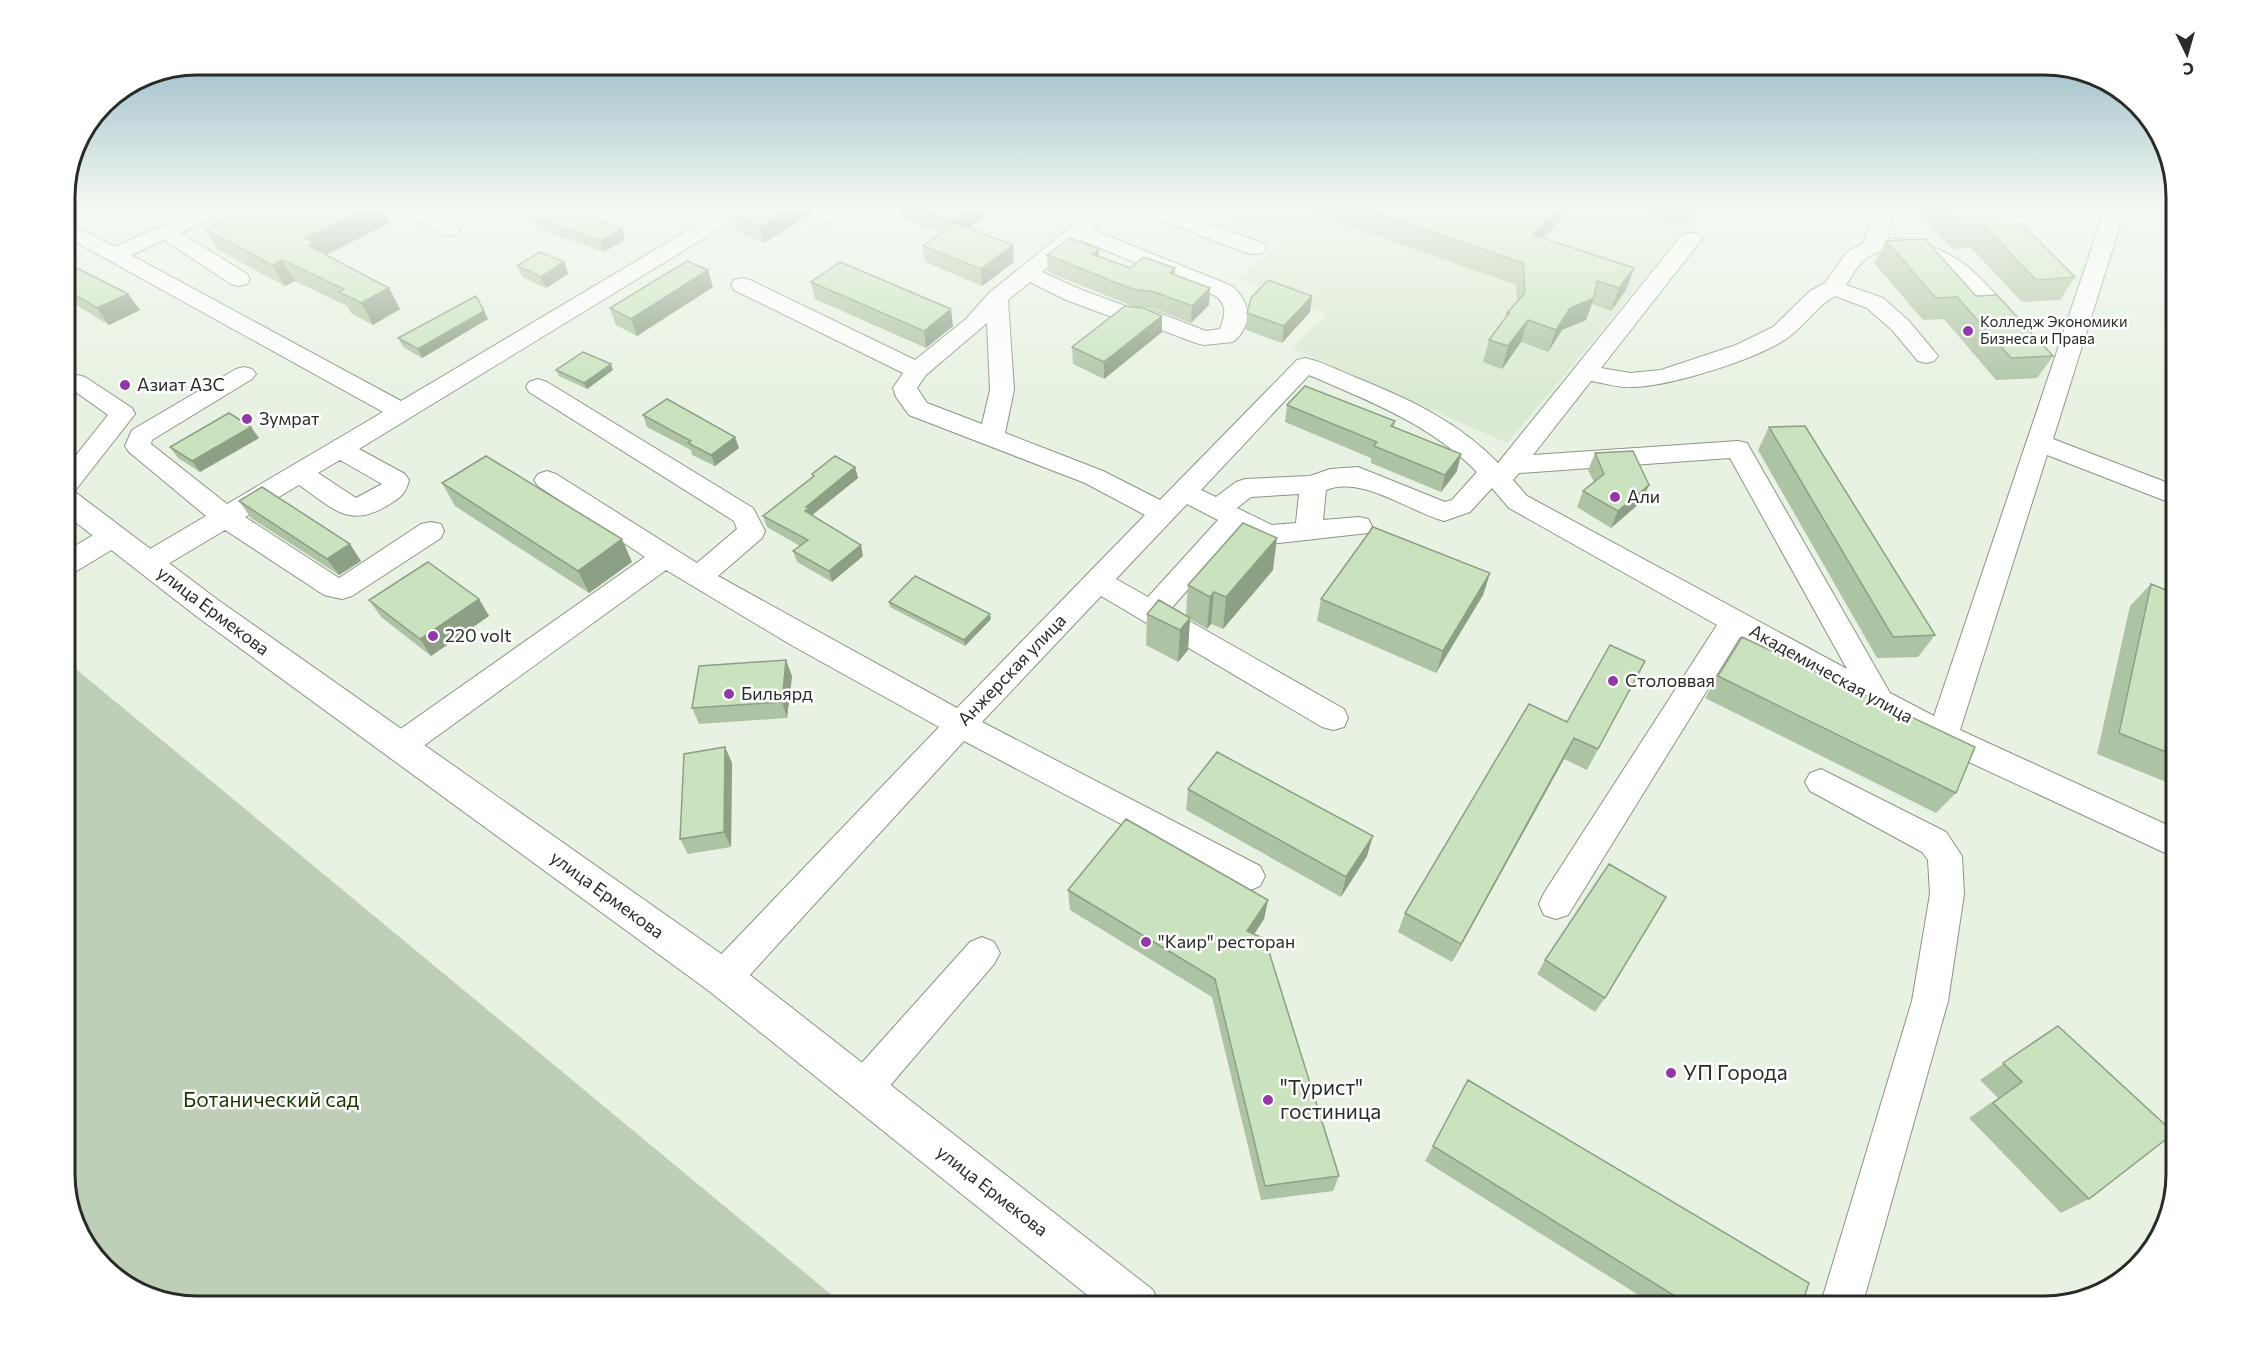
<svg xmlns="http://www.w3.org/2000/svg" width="2241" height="1371" viewBox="0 0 2241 1371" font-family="Commissioner,sans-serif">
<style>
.built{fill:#dae9d2}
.green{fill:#bfceb7}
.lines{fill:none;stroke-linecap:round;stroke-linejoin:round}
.minor-casing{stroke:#8b9586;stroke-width:2}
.major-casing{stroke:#8b9586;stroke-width:2}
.minor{fill:#fff;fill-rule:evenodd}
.major{fill:#fff;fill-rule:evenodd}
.wall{fill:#aec3a3}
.shaded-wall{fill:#8d9f85}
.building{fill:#cae3be;stroke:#8d9f85;stroke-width:1.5}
.poi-dot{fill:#913aa7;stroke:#fff;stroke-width:2}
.labels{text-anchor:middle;stroke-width:5;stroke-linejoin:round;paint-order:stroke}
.far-poi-label{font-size:15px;fill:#282c26;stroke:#fff;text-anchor:start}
.poi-label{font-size:18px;fill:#282c26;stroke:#fff;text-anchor:start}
.street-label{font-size:18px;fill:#282c26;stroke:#fff}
.near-poi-label{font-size:21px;fill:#282c26;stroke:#fff;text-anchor:start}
.near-park-label{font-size:21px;fill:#173600;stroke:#fff}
.rim{fill:none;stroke:#282c26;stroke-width:3}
</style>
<rect width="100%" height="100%" fill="#e7f2e2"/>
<path class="built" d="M 1184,206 L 1706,206 L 1507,443 L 1292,348 L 1327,314 L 1239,279 L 1281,241 Z"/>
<path class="green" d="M 76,669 L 845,1306 L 197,1306 L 130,1289 L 82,1240 L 65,1182 L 65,676 Z"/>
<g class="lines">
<defs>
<path id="minor" d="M 206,206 L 232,206 L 229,210 L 181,233 L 247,274 L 250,279 L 247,284 L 239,286 L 231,284 L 164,240 L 131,255 L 401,401 L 729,206 L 753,206 L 750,210 L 359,449 L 405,474 L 409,480 C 406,493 401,497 390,504 C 349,530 333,508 299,485 L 245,517 L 339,578 L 421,524 L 431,522 L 441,524 L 444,531 L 441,538 L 352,596 L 342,599 L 324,595 L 225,530 L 158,570 L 148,573 L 138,570 L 134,563 L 138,556 L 206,516 L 129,452 L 125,446 L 132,430 L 236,369 L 244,367 L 252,369 L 256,374 L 252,379 L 152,440 L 151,444 L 227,504 L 383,412 L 65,236 L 65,222 L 115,247 ZM 340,460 L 382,484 L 356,498 L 318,473 Z
M 397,206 L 421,206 L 456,226 L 460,230 L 456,234 L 449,236 L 442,234 L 400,210 Z
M 825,206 L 848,206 C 840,217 823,228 810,224 L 807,220 Z
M 1097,206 L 1119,206 L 1093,230 L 1232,286 C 1251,303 1254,324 1233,342 L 1204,345 L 1196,343 L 1143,323 L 1120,320 L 1066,300 L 1030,282 L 1008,300 L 1014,390 L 1005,433 L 1103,471 L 1160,500 L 1297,360 L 1305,358 C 1323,362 1340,371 1357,378 C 1409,399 1459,422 1498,463 L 1683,234 L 1691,233 L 1699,234 L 1702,239 L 1601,368 L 1630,373 L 1661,370 L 1736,345 L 1773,327 L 1810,291 L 1825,283 L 1847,252 L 1864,243 L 1875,206 L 1895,206 L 1887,239 C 1916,236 1956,254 1977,275 C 1992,289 2005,306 2018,321 L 2021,326 L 2018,331 L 2010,333 L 2002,331 C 1988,315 1975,295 1959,282 C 1935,263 1890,235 1862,262 C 1856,268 1851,278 1846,285 L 1883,298 L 1908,320 L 1934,351 L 1938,356 L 1934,361 L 1926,363 L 1918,361 L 1892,330 L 1867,308 L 1835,296 C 1817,306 1806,324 1790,336 C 1762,358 1668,387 1632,387 C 1619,388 1604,383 1591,381 L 1533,455 L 1738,441 L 1747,443 L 1890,693 L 1934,716 L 2106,206 L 2126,206 L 2053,439 L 2176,486 L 2176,505 L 2047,455 L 1960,730 L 2176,829 L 2176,858 L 1932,745 L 1740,637 L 1568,915 L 1556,919 L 1544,915 L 1539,904 L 1544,893 L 1717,625 L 1509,508 L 1492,488 L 1470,512 L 1444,521 C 1408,511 1362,475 1326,490 L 1323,520 L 1359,517 L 1368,519 L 1372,526 L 1368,533 L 1269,544 L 1239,531 L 1170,610 L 1344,709 L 1348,718 L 1344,727 L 1333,730 L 1322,727 L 1101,596 L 982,722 L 1260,866 L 1265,876 L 1260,886 L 1248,891 L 964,741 L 736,990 L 723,995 L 710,990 L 705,978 L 710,966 L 939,727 L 793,646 L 666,570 L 411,755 L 400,759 L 389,755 L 384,746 L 389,737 L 645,557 L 538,486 L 534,480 L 538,474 L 547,471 L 556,474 L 697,563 L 737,529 L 734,521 L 529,392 L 526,387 L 529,382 L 538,379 L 547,382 L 753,508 L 765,531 L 762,538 L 718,576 L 957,708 L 1145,515 L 1085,483 L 909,415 L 896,397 L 893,388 L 903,373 L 734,290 L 731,285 L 734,280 L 742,278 L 750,280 L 915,360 L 966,319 L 989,293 ZM 1081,240 L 1216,296 C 1228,307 1225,315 1220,329 L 1206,331 L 1154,311 L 1131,308 L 1082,290 L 1042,272 ZM 987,323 L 990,390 L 982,424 L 927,403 L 917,388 L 926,375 ZM 1309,375 C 1369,401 1430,424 1477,472 L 1452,500 L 1445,502 L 1358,467 L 1330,469 L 1310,476 L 1245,479 L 1236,482 L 1216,497 L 1201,490 ZM 1730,458 L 1847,669 L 1527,496 L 1513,480 L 1519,473 ZM 1299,494 L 1296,523 L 1272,525 L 1237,508 L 1251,497 ZM 1187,504 L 1218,520 L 1148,597 L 1116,579 Z
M 1131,206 L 1159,206 L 1263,243 L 1266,248 L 1263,253 L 1255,254 L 1247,253 L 1134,210 Z
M 77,375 L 85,377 L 132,408 L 135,414 L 74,492 L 65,495 L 65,469 L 108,415 L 73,390 L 65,392 L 65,378 Z
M 113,527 L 123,529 L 127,536 L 123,543 L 75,572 L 65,575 L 65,552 L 103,529 Z
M 1821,769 L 1946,832 L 1962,856 L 1964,894 L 1948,1001 L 1862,1306 L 1820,1306 L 1912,1001 L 1930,894 L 1928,860 L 1922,852 L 1810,791 L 1805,782 L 1810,773 Z
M 982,937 L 994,942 L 1000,953 L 994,964 L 876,1102 L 863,1108 L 850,1102 L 844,1089 L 850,1076 L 970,942 Z"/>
<path id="major" d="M 65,489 L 75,492 L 218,600 L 737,965 L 1153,1290 L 1160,1306 L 1101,1306 L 709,991 L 196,616 L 65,514 Z"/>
</defs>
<use href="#minor" class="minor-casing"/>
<use href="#major" class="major-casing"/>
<use href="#minor" class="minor"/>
<use href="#major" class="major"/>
</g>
<path class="wall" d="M 264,206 L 380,206 L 389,223 L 326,255 L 389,288 L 400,309 L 373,325 L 351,313 L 347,306 L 295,281 L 285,286 L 218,250 L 205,229 L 252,211 Z
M 749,206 L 822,206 L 764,243 L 738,232 L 733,215 Z
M 900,206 L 984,206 L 985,217 L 969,228 L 1014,262 L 982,286 L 925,262 L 923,246 L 941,233 L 902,217 Z
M 1295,206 L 1572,206 L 1543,238 L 1634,268 L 1626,290 L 1611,311 L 1592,304 L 1586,320 L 1562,330 L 1548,352 L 1521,342 L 1502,369 L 1483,362 L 1489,340 L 1505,319 L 1507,313 L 1517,301 L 1516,285 L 1295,207 Z
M 1617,206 L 1699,206 L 1683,226 Z
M 1912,206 L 1983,206 L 2002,225 L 2075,277 L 2060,300 L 2022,302 L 1971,248 L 1952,249 Z
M 534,218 L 625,240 L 604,252 L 538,229 Z
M 1886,241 L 1976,296 L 2053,356 L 2037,378 L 1996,380 L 1944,319 L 1923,320 L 1874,263 Z
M 1047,255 L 1099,257 L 1130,268 L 1175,268 L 1175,275 L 1209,305 L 1191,323 L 1155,309 L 1132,306 L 1048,272 Z
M 564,262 L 568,274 L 546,288 L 522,277 L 517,266 Z
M 65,273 L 128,294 L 140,310 L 109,325 L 65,298 Z
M 811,282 L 953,326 L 926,348 L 815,299 Z
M 713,287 L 637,336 L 616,325 L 610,308 Z
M 1312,296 L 1310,312 L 1282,343 L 1246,330 L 1247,313 Z
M 484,311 L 488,319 L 422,358 L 403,347 L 398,338 Z
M 1162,316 L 1162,332 L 1104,379 L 1073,364 L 1072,347 Z
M 556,370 L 613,370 L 587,389 L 559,376 Z
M 1287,405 L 1395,421 L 1394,427 L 1457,471 L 1441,492 L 1371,463 L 1371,458 L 1285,422 Z
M 643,415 L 739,448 L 715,466 L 692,455 L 691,450 L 647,427 Z
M 251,427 L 259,438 L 200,472 L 178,458 L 170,447 Z
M 1769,427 L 1935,635 L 1918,657 L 1877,658 L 1758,450 Z
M 1595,453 L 1649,485 L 1641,502 L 1611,528 L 1577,507 L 1583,491 L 1594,482 L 1588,470 Z
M 855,467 L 858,478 L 812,515 L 863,556 L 832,582 L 797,562 L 793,551 L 800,546 L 767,527 L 763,516 L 812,477 L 812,474 Z
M 442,483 L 632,562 L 589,593 L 455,506 Z
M 239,501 L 361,561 L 339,575 L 251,518 Z
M 1273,570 L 1223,629 L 1211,624 L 1207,629 L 1190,619 L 1188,650 L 1178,662 L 1146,645 L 1147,614 L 1186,616 L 1188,585 Z
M 1490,573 L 1483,595 L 1436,673 L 1317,621 L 1321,599 Z
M 2151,584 L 2176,724 L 2176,786 L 2097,754 L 2130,606 Z
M 479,599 L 489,616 L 431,656 L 381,617 L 369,600 Z
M 889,602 L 991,619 L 965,646 L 890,607 Z
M 1645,661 L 1587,770 L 1564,759 L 1452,962 L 1398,932 L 1405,913 Z
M 792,676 L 787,718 L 699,724 L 692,708 Z
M 1718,676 L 1956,793 L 1936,813 L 1705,698 Z
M 725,747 L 732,763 L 731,847 L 688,854 L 680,839 Z
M 1188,789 L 1367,856 L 1341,897 L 1186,810 Z
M 1068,890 L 1268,900 L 1264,919 L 1254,934 L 1339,1176 L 1333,1191 L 1261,1200 L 1212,997 L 1070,910 Z
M 1545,960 L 1605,998 L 1595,1012 L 1537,974 Z
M 2058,1026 L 2089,1199 L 2061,1213 L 1969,1118 L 1998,1098 L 1980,1080 Z
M 1468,1080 L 1801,1306 L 1656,1306 L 1425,1161 Z"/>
<path class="shaded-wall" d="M 373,206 L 380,206 L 389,223 L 322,257 L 309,246 L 305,238 Z
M 793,206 L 822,206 L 764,243 L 760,227 Z
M 976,206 L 984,206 L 985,217 L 955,238 L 953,222 Z
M 1559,206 L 1572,206 L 1527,257 L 1533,235 Z
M 1691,206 L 1699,206 L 1683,226 Z
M 622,229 L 625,240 L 604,252 L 600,241 Z
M 1013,245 L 1014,262 L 982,286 L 981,269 Z
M 1099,249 L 1099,265 L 1092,254 Z
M 282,260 L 295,281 L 285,286 L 272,265 Z
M 564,262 L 568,274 L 546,288 L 541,277 Z
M 1175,268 L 1174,285 L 1170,273 Z
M 1634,268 L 1626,290 L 1611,311 L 1619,288 Z
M 708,270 L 713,287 L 637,336 L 631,319 Z
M 389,288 L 400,309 L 373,325 L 361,303 Z
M 1210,288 L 1209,305 L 1191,323 L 1192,306 Z
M 128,294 L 140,310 L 109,325 L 97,308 Z
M 1312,296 L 1310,312 L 1282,343 L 1284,326 Z
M 1594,298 L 1586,320 L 1562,330 L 1548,352 L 1556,330 L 1570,308 Z
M 951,309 L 953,326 L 926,348 L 924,331 Z
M 484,311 L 488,319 L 422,358 L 418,349 Z
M 1162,316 L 1162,332 L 1104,379 L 1104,362 Z
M 1528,320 L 1521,342 L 1502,369 L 1508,346 Z
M 611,364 L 613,370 L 587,389 L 584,383 Z
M 251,427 L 259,438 L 200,472 L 192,461 Z
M 735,437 L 739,448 L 715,466 L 711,455 Z
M 1461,454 L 1457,471 L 1441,492 L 1445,475 Z
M 855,467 L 858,478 L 811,516 L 805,511 L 806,507 Z
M 1649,485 L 1641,502 L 1611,528 L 1618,511 Z
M 1277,538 L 1273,570 L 1223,629 L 1226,597 Z
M 622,539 L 632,562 L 589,593 L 578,571 Z
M 350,544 L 361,561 L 339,575 L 327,559 Z
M 861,545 L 863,556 L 832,582 L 829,571 Z
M 1490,573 L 1483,595 L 1436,673 L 1443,651 Z
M 1214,592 L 1211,624 L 1207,629 L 1210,597 Z
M 479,599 L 489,616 L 431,656 L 420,639 Z
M 990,614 L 991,619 L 965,646 L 964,640 Z
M 1190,618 L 1188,650 L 1178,662 L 1180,630 Z
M 786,660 L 792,676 L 787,718 L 782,702 Z
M 1574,738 L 1564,759 L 1452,962 L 1461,944 Z
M 725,747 L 732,763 L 731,847 L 724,832 Z
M 1373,836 L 1367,856 L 1341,897 L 1346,877 Z
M 1268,900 L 1264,919 L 1244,950 L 1247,931 Z"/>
<path class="building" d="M 264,206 L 373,206 L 305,238 L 315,243 L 309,246 L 389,288 L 361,303 L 339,292 L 344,289 L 282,260 L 272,265 L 205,229 L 247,209 L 252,211 Z
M 554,206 L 558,206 L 622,229 L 600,241 L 534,218 Z
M 749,206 L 793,206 L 760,227 L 733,215 Z
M 912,206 L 976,206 L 953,222 Z
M 1356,206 L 1559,206 L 1533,235 L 1634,268 L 1619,288 L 1597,281 L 1594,298 L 1570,308 L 1556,330 L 1528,320 L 1508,346 L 1489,340 L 1509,313 L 1507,313 L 1525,293 L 1523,263 Z
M 1944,206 L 1983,206 L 2002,225 L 2022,224 L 2075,277 L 2036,280 L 1984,226 L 1965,227 Z
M 955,223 L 1013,245 L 981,269 L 923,246 Z
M 1069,238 L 1099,249 L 1092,254 L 1130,268 L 1144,257 L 1175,268 L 1170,273 L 1210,288 L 1192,306 L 1155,292 L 1132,289 L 1047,255 Z
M 1925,239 L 1976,296 L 1997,295 L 2053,356 L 2011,358 L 1957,297 L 1936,298 L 1886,241 Z
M 540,252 L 564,262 L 541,277 L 517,266 Z
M 687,261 L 708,270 L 631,319 L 610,308 Z
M 840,262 L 951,309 L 924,331 L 811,282 Z
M 75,267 L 128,294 L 97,308 L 65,289 L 65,273 Z
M 1268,280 L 1312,296 L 1284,326 L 1247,313 L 1251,298 Z
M 476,296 L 484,311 L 418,349 L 398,338 Z
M 1125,306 L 1143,308 L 1162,316 L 1104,362 L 1072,347 Z
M 583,352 L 611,364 L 584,383 L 556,370 Z
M 1305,386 L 1395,421 L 1391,426 L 1461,454 L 1445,475 L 1374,446 L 1377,442 L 1287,405 Z
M 667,399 L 735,437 L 711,455 L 688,443 L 691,441 L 643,415 Z
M 229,413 L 251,427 L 192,461 L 170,447 Z
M 1805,426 L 1935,635 L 1893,637 L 1769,427 Z
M 1633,451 L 1649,485 L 1618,511 L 1583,491 L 1604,474 L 1595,453 Z
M 486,456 L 622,539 L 578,571 L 442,483 Z
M 835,456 L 855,467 L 806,507 L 809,508 L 805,511 L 861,545 L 829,571 L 793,551 L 808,540 L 763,516 L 814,476 L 812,474 Z
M 262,487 L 350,544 L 327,559 L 239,501 Z
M 1243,523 L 1277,538 L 1226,597 L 1214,592 L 1210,597 L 1188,585 Z
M 1373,527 L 1490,573 L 1443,651 L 1321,599 Z
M 428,562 L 479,599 L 420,639 L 369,600 Z
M 915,576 L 990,614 L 964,640 L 889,602 Z
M 2151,584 L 2176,594 L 2176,756 L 2119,733 Z
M 1159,600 L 1190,618 L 1180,630 L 1147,614 Z
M 1742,637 L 1975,747 L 1956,793 L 1718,676 Z
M 1610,645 L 1645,661 L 1598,749 L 1574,738 L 1461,944 L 1405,913 L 1529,704 L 1567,722 Z
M 786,660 L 782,702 L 692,708 L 699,666 Z
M 725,747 L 724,832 L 680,839 L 684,754 Z
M 1217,752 L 1373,836 L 1346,877 L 1188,789 Z
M 1126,819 L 1268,900 L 1247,931 L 1265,939 L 1339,1176 L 1265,1186 L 1215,979 L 1068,890 Z
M 1609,864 L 1666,897 L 1605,998 L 1545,960 Z
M 2058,1026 L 2174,1133 L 2089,1199 L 1993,1103 L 2022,1082 L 2003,1063 Z
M 1468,1080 L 1809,1283 L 1801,1306 L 1691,1306 L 1433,1146 Z"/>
<linearGradient id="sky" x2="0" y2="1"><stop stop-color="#80aabc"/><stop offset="0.52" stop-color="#f4f9f2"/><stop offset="1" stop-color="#f4f9f2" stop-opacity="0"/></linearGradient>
<rect width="2241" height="398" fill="url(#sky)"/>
<g class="poi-dot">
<circle cx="1968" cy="331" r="6"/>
<circle cx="125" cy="385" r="6"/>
<circle cx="247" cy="419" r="6"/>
<circle cx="1615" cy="497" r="6"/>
<circle cx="433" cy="636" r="6"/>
<circle cx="1613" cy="681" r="6"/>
<circle cx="729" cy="694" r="6"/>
<circle cx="1146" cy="942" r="6"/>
<circle cx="1671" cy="1073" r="6"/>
<circle cx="1268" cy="1100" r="6"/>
</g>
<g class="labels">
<g class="far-poi-label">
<text x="1980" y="327">Колледж Экономики<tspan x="1980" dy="17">Бизнеса и Права</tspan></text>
</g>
<g class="poi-label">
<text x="137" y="391">Азиат АЗС</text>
<text x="259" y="425">Зумрат</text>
<text x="1627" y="503">Али</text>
<text x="445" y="642">220 volt</text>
<text x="1625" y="687">Столоввая</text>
<text x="741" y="700">Бильярд</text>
<text x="1158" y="948">"Каир" ресторан</text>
</g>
<g class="street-label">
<text transform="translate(213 611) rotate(37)" y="6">улица Ермекова</text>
<text transform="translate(1012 670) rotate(-46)" y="6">Анжерская улица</text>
<text transform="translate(1831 674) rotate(29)" y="6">Академическая улица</text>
<text transform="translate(607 895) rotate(36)" y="6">улица Ермекова</text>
<text transform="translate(992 1191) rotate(38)" y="6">улица Ермекова</text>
</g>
<g class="near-poi-label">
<text x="1683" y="1080">УП Города</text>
<text x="1280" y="1095">"Турист"<tspan x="1280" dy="24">гостиница</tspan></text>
</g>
<g class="near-park-label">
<text x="271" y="1107">Ботанический сад</text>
</g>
</g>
<path d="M0 0H2241V1371H0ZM197 75H2044A122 122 0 0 1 2166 197V1174A122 122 0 0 1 2044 1296H197A122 122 0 0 1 75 1174V197A122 122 0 0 1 197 75Z" fill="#fff" fill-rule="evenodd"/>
<path class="rim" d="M197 75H2044A122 122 0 0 1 2166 197V1174A122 122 0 0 1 2044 1296H197A122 122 0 0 1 75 1174V197A122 122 0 0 1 197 75Z"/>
<g transform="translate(2187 54) rotate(175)" stroke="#ffffff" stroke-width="4.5" paint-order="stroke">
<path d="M0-4.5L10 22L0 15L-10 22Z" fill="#282c26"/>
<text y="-9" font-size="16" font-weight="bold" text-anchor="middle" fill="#282c26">С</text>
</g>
</svg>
